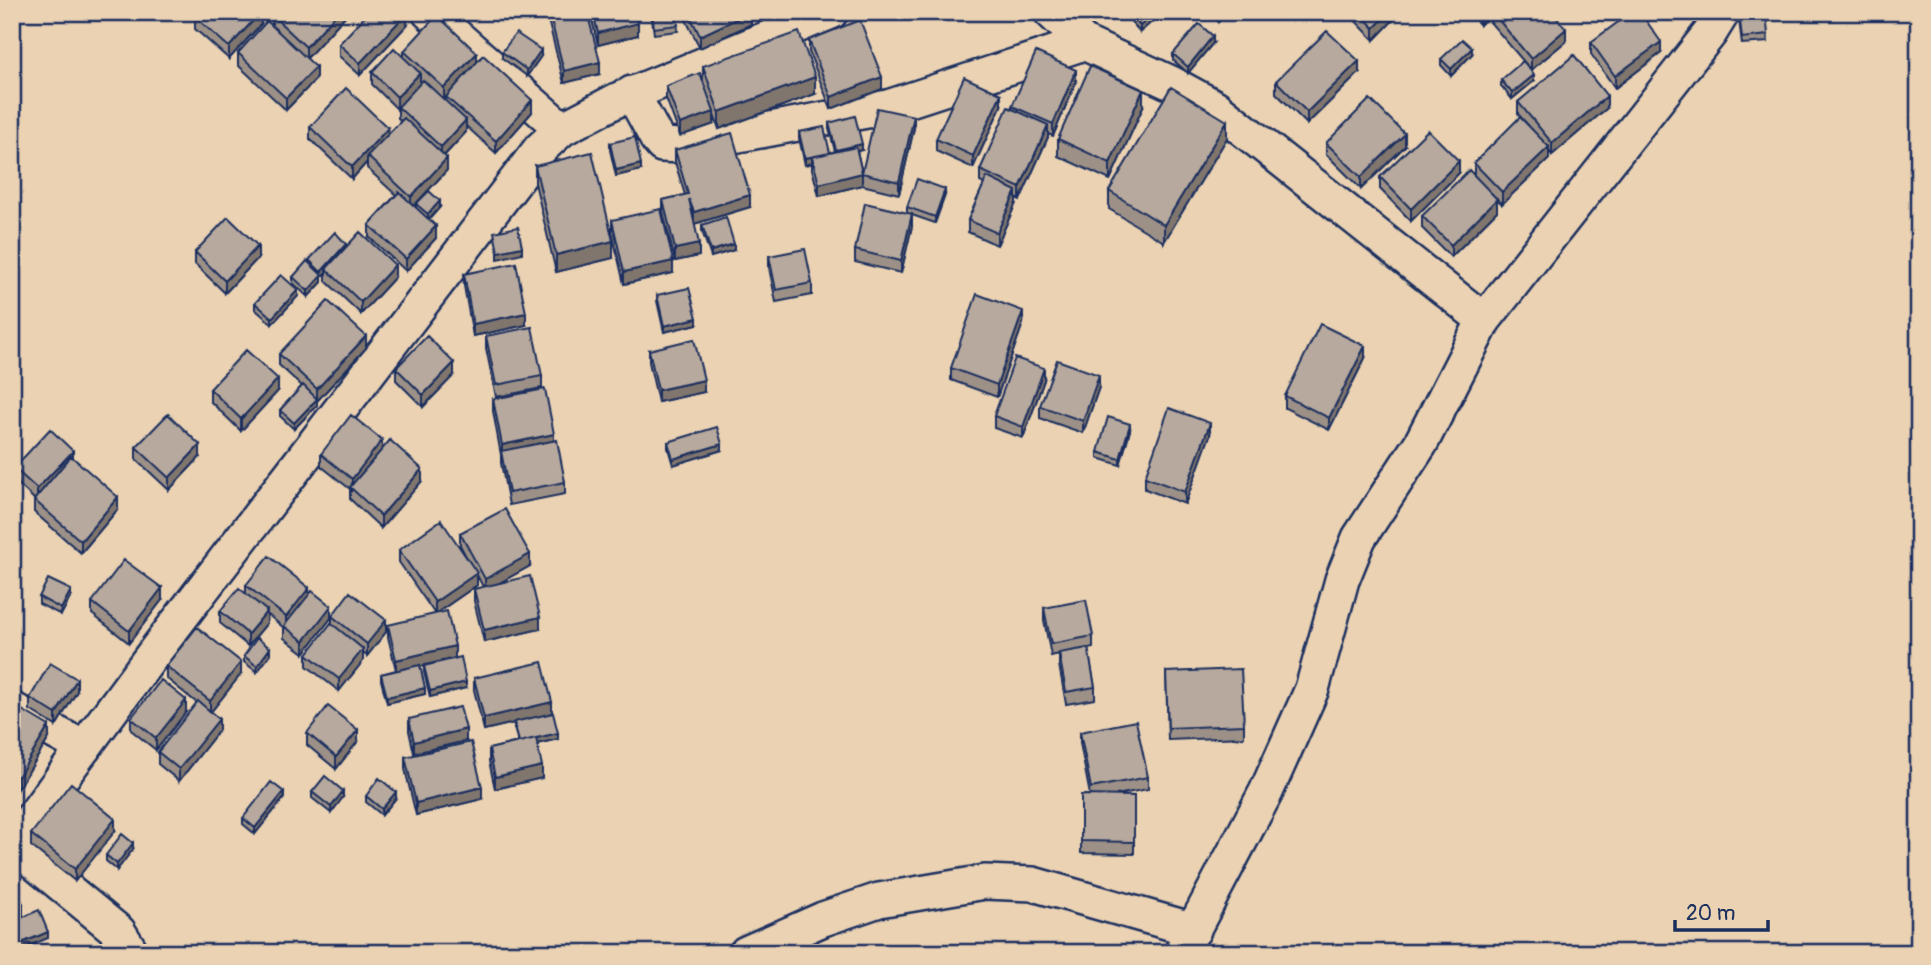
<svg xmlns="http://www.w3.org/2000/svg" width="1931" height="965" viewBox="0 0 1931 965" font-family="Pangolin,sans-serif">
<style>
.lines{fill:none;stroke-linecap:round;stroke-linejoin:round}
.minor-casing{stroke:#1b2f5e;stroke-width:38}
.minor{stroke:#ead2b2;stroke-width:33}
.wall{fill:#9d9187;stroke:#1b2f5e;stroke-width:2}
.shaded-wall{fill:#80766e;stroke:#1b2f5e;stroke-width:2}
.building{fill:#b7a99d;stroke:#1b2f5e;stroke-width:2}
</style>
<rect width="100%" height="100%" fill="#ead2b2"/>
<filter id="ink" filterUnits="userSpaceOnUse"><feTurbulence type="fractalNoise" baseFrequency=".0143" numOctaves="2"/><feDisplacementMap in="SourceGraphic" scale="14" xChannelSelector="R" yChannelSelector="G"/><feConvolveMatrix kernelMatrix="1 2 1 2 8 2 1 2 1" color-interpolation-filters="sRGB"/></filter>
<g filter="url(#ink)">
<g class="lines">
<defs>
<path id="minor" d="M 429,12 L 562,129
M 1051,12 L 1084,43 L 1171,83 L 1215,107 L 1484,320
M 632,93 L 657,139 L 662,145 L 680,146 L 888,107 L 1084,43
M 12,709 L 84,748
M 12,845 L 156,650 L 540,149 L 562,129 L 617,100 L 831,12
M 13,845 L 119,932 L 132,953
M 746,953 L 823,919 L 879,900 L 985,882 L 1033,884 L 1194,930
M 1181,953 L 1266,792 L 1312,689 L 1342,580 L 1359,538 L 1421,443 L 1484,320 L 1710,33 L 1723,12"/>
</defs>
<use href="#minor" class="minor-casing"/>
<use href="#minor" class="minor"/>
</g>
<path class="wall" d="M 345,12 L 345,16 L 307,58 L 316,79 L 286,110 L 238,65 L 238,53 L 272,26 L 272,15 Z
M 546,12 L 587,12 L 600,74 L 564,83 Z
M 590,12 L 635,12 L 638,35 L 598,45 Z
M 651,12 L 676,12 L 678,31 L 654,34 Z
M 682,12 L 751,12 L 751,24 L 700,48 Z
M 1075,12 L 1099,12 L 1079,21 Z
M 1123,12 L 1163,12 L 1140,32 Z
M 1209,12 L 1230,12 L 1218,22 Z
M 1347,12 L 1401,12 L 1374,40 Z
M 1468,12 L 1552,12 L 1566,41 L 1531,70 L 1489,21 L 1489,15 L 1480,25 Z
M 1738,12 L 1766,12 L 1768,42 L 1742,44 Z
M 195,17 L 261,24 L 229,59 L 195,29 Z
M 407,25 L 360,75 L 339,56 L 339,44 Z
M 809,40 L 882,89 L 831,109 L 809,52 Z
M 1591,42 L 1661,53 L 1615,88 L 1591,54 Z
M 1213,43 L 1188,73 L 1173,60 L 1173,54 Z
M 404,51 L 477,62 L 532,112 L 496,153 L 466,126 L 466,132 L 444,156 L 447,170 L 414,206 L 416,208 L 416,204 L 440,207 L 429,219 L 436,238 L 406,271 L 369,237 L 369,225 L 396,195 L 367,168 L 367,162 L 352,179 L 310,139 L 310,127 L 388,135 L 401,121 L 398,118 L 398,108 L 397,109 L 372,84 L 372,72 L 404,58 Z
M 502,52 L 541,56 L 527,76 L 502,58 Z
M 1472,54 L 1451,76 L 1441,65 L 1441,59 Z
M 703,66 L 815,94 L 719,129 L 714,115 L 714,124 L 680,136 L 666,98 L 666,86 L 703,81 Z
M 1359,73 L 1307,124 L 1276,93 L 1276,81 Z
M 1501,80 L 1534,81 L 1512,99 L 1501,86 Z
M 1076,82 L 1053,136 L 1048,134 L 1048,137 L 1020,200 L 1016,198 L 1016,203 L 997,245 L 968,232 L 968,220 L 984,184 L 980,182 L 980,170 L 1012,109 L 1012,106 Z
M 1518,102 L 1607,108 L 1552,155 L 1549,151 L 1549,159 L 1502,204 L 1493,195 L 1497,211 L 1451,257 L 1422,228 L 1422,216 L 1474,175 L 1474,163 L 1528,125 L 1518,114 Z
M 1001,106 L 973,168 L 936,151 L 936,139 Z
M 1143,107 L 1110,180 L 1058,156 L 1058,139 Z
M 829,123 L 862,150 L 857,151 L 862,173 L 914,128 L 899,194 L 862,185 L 819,196 L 812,169 L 812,163 L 805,165 L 799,138 L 799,132 L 830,153 L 835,151 L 829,129 Z
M 1227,138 L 1164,242 L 1109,209 L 1109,191 Z
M 610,143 L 641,170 L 616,176 L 610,150 Z
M 1326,143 L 1405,146 L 1361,189 L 1326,154 Z
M 675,150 L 750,207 L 694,224 L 699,256 L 675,261 L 663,212 L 663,200 L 685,195 L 675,162 Z
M 535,166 L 613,258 L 556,272 L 535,183 Z
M 1459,173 L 1411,221 L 1380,189 L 1380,177 Z
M 945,195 L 935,223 L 912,215 L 912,226 L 901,273 L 855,262 L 855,250 L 907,213 L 907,207 Z
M 612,220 L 673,273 L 624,284 L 612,232 Z
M 702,225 L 734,250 L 711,257 L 702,231 Z
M 346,247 L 395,277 L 361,314 L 326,281 L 326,272 L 322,276 L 322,282 L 308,297 L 293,283 L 293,277 L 309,263 L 309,260 Z
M 195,252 L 258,258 L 225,293 L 195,264 Z
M 769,256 L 812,283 L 812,295 L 776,302 L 769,268 Z
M 464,274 L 526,325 L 473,336 L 464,286 Z
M 657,295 L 697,324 L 664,332 L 657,301 Z
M 298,296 L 272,324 L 255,309 L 255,303 Z
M 1023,323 L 997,397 L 951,380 L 951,368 Z
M 486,336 L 542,376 L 542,388 L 496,397 L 486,348 Z
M 366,348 L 317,401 L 317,405 L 294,429 L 280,416 L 280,410 L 302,386 L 279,365 L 279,354 Z
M 649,350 L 704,392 L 658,402 L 649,362 Z
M 1365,358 L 1329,430 L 1285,408 L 1285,396 Z
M 396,368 L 454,375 L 423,407 L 396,380 Z
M 1044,380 L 1023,438 L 994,428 L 994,416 Z
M 1099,387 L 1083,433 L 1040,418 L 1040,406 Z
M 210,389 L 278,391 L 241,431 L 210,401 Z
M 493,399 L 554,441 L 565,482 L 565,494 L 509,505 L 501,463 L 501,455 L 493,411 Z
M 1130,430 L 1120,465 L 1098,458 L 1098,452 Z
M 1210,435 L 1185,504 L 1145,489 L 1145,477 Z
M 668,442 L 722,450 L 673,465 L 668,448 Z
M 136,447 L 200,457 L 169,490 L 136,459 Z
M 382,450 L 422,481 L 381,528 L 350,499 L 350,489 L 321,466 L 321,454 Z
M 73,458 L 118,509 L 81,553 L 34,512 L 34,499 L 14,480 L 14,468 Z
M 460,533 L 530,566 L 499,583 L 540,629 L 484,642 L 474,601 L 474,589 L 483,587 L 477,575 L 477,585 L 435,614 L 399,562 L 399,550 L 469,562 L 460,545 Z
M 246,585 L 309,595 L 331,618 L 304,653 L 284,638 L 284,628 L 267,614 L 267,623 L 248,646 L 220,623 L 220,611 L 246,594 Z
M 71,596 L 61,615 L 39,604 L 39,597 Z
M 162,600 L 129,643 L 92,614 L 92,602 Z
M 1044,608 L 1093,636 L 1093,648 L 1088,649 L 1095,687 L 1095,699 L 1066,704 L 1059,665 L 1059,654 L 1051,656 L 1044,620 Z
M 332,616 L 386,632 L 367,656 L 363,653 L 363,661 L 339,691 L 307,666 L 307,654 L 332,624 Z
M 388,625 L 455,658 L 420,666 L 425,694 L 387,703 L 381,680 L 381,674 L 396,670 L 388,637 Z
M 270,655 L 257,672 L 244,662 L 244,656 Z
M 166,666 L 241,674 L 211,712 L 219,730 L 179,781 L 158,764 L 158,752 L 197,703 L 166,678 Z
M 424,666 L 466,688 L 430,697 L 424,672 Z
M 1166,672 L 1244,725 L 1244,737 L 1168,740 Z
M 474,678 L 552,713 L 558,739 L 537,744 L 542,778 L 495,789 L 489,761 L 489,749 L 518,742 L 514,728 L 514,723 L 484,730 L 474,690 Z
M 77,691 L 56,726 L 30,710 L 30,698 Z
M 186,712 L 156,750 L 131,730 L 131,718 Z
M 12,715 L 49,738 L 18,789 L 12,786 Z
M 409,719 L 466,741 L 414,753 L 409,731 Z
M 1080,732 L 1148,777 L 1148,789 L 1116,795 L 1134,796 L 1134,854 L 1081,853 L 1081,795 L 1090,795 L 1080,743 Z
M 307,733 L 358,741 L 336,769 L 307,745 Z
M 405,757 L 482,799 L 416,815 L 405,769 Z
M 312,792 L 343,797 L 331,813 L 312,798 Z
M 366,796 L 396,798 L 382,815 L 366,802 Z
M 284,798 L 255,834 L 243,824 L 243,818 Z
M 115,831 L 75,881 L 31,846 L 31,834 Z
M 133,849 L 117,870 L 106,861 L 106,855 Z"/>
<path class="shaded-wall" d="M 261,12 L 261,24 L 229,59 L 229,47 Z
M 338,12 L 345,12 L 345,16 L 306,59 L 306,47 Z
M 437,12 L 451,12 L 437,16 Z
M 751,12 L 751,24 L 700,48 L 700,36 Z
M 1079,12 L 1099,12 L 1079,21 Z
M 1156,12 L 1163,12 L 1140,32 L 1140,26 Z
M 1222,12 L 1230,12 L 1218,22 L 1218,16 Z
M 1390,12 L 1401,12 L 1374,40 L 1374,28 Z
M 1489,12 L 1489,15 L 1480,25 L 1480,13 Z
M 407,13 L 407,25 L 360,75 L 360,63 Z
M 638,23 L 638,35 L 598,45 L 598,33 Z
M 1566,29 L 1566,41 L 1531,70 L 1531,59 Z
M 1213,36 L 1213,43 L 1188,73 L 1188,67 Z
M 1661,42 L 1661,53 L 1615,88 L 1615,76 Z
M 1472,48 L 1472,54 L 1451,76 L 1451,69 Z
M 541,50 L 541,56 L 527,76 L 527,70 Z
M 477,53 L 477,65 L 444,100 L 444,88 Z
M 1359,61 L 1359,73 L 1307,124 L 1307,112 Z
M 600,62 L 600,74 L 564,83 L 564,71 Z
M 316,67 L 316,79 L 286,110 L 286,98 Z
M 1076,70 L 1076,82 L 1053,136 L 1053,124 Z
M 420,73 L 420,85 L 397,109 L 397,97 Z
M 1534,75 L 1534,81 L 1512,99 L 1512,93 Z
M 815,77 L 815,94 L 719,129 L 719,112 Z
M 882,77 L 882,89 L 831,109 L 831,97 Z
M 1143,90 L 1143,107 L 1110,180 L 1110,163 Z
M 1001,94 L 1001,106 L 973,168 L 973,156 Z
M 1607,96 L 1607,108 L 1552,155 L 1552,143 Z
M 532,100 L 532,112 L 496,153 L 496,141 Z
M 714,112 L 714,124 L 680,136 L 680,124 Z
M 914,116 L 914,128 L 899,194 L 899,182 Z
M 466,120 L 466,132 L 441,159 L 441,147 Z
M 1227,121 L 1227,138 L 1164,242 L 1164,225 Z
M 1048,125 L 1048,137 L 1020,200 L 1020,188 Z
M 388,128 L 388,140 L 367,156 L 367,162 L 352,179 L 352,167 Z
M 1405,134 L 1405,146 L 1361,189 L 1361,177 Z
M 862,144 L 862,150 L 836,156 L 836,150 Z
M 1549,147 L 1549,159 L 1502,204 L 1502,192 Z
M 812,157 L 812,163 L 805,165 L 805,158 Z
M 447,158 L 447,170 L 411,209 L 411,197 Z
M 1459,161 L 1459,173 L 1411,221 L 1411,209 Z
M 641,164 L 641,170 L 616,176 L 616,170 Z
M 862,173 L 862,185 L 819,196 L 819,184 Z
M 945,189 L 945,195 L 935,223 L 935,217 Z
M 1016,191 L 1016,203 L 997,245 L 997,233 Z
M 750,195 L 750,207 L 694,224 L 694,212 Z
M 1497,199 L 1497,211 L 1451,257 L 1451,245 Z
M 440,201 L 440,207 L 428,221 L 428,214 Z
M 912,214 L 912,226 L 901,273 L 901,261 Z
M 436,226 L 436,238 L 406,271 L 406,259 Z
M 613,241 L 613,258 L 556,272 L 556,255 Z
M 346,244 L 346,250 L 326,269 L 326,272 L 322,276 L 322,282 L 308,297 L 308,291 L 321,277 L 321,272 Z
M 699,244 L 699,256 L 675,261 L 675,249 Z
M 734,244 L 734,250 L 711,257 L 711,251 Z
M 258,246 L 258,258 L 225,293 L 225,281 Z
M 522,247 L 522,253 L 498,259 L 498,252 Z
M 673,261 L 673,273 L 624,284 L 624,272 Z
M 395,265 L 395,277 L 361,314 L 361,302 Z
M 298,290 L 298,296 L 272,324 L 272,318 Z
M 1023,311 L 1023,323 L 997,397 L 997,385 Z
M 526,313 L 526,325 L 473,336 L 473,324 Z
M 697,318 L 697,324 L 664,332 L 664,326 Z
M 366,336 L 366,348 L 317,401 L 317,405 L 294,429 L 294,423 L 317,399 L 317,389 Z
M 1365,346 L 1365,358 L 1329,430 L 1329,418 Z
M 454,363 L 454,375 L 423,407 L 423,395 Z
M 1044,368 L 1044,380 L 1023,438 L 1023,427 Z
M 1099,375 L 1099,387 L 1083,433 L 1083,421 Z
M 278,379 L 278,391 L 241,431 L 241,419 Z
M 704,380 L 704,392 L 658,402 L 658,390 Z
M 1210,423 L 1210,435 L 1185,504 L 1185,492 Z
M 1130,424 L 1130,430 L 1120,465 L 1120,459 Z
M 554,434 L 554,446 L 502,454 L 502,445 Z
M 382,440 L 382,452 L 352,490 L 352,479 Z
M 722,444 L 722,450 L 673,465 L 673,459 Z
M 200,445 L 200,457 L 169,490 L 169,478 Z
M 73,451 L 73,463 L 37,501 L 37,489 Z
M 422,469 L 422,481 L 381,528 L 381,516 Z
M 118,497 L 118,509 L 81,553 L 81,541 Z
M 530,554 L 530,566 L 485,591 L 485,579 Z
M 477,573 L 477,585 L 435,614 L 435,602 Z
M 162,588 L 162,600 L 129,643 L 129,631 Z
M 309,588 L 309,600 L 286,627 L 286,617 Z
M 71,590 L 71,596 L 61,615 L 61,609 Z
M 331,606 L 331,618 L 304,653 L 304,641 Z
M 267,611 L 267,623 L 248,646 L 248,634 Z
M 540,617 L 540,629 L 484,642 L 484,630 Z
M 386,620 L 386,632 L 367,656 L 367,644 Z
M 455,646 L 455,658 L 396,672 L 396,660 Z
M 270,648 L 270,655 L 257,672 L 257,666 Z
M 363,649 L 363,661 L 339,691 L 339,679 Z
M 241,662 L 241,674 L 210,713 L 210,701 Z
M 77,679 L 77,691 L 56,726 L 56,714 Z
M 466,682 L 466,688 L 430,697 L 430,691 Z
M 425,688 L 425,694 L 387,703 L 387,697 Z
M 186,700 L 186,712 L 156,750 L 156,738 Z
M 552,702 L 552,714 L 484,730 L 484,718 Z
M 219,719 L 219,730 L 179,781 L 179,769 Z
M 49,726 L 49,738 L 18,789 L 18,777 Z
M 466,729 L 466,741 L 414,753 L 414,742 Z
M 358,730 L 358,741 L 336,769 L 336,757 Z
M 558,733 L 558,739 L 519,748 L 519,742 Z
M 542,766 L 542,778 L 495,789 L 495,777 Z
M 482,787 L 482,799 L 416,815 L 416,803 Z
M 343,791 L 343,797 L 331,813 L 331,807 Z
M 284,792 L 284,798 L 255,834 L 255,828 Z
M 396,792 L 396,798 L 382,815 L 382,809 Z
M 115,819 L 115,831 L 75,881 L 75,869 Z
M 133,843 L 133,849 L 117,870 L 117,864 Z
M 23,904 L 23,916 L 12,920 L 12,908 Z
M 48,932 L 48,938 L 12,953 L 12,947 Z"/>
<path class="building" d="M 199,12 L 261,12 L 229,47 L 195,17 Z
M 274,12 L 338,12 L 306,47 L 272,15 Z
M 369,12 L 407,13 L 360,63 L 339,44 Z
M 549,12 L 587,12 L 600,62 L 564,71 Z
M 593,12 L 635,12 L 638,23 L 598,33 Z
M 652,12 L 676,12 L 678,25 L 654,28 Z
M 688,12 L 751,12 L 700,36 Z
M 1128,12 L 1156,12 L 1140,26 Z
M 1214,12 L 1222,12 L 1218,16 Z
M 1359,12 L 1390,12 L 1374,28 Z
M 1492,12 L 1552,12 L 1566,29 L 1531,59 Z
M 1632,12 L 1640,12 L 1661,42 L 1615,76 L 1591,42 Z
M 1739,12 L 1766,12 L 1768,35 L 1742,38 Z
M 437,15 L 477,53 L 444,88 L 404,51 Z
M 860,20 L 882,77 L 831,97 L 809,40 Z
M 267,21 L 316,67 L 286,98 L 238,53 Z
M 1199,24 L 1213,36 L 1188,67 L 1173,54 Z
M 1327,31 L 1359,61 L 1307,112 L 1276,81 Z
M 799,32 L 815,77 L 719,112 L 703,66 Z
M 516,33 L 541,50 L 527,70 L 502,52 Z
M 1462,39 L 1472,48 L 1451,69 L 1441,59 Z
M 394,48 L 420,73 L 397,97 L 372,72 Z
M 1036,52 L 1076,70 L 1053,124 L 1012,106 Z
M 483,55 L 532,100 L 496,141 L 446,97 Z
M 1574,55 L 1607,96 L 1552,143 L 1518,102 Z
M 1523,61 L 1534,75 L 1512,93 L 1501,80 Z
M 1090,66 L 1143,90 L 1110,163 L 1058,139 Z
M 700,73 L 714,112 L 680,124 L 666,86 Z
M 964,77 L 1001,94 L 973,156 L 936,139 Z
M 423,80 L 466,120 L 441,147 L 398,107 Z
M 1171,87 L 1227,121 L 1164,225 L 1109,191 Z
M 346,88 L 388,128 L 352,167 L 310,127 Z
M 1370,99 L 1405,134 L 1361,177 L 1326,143 Z
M 1008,107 L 1048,125 L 1020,188 L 980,170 Z
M 877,108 L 914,116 L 899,182 L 862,173 L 819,184 L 812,157 L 856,147 L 862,173 Z
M 855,116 L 862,144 L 836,150 L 829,123 Z
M 1520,117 L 1549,147 L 1502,192 L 1474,163 Z
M 404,118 L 447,158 L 411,197 L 367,156 Z
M 824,127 L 830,153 L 805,158 L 799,132 Z
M 1428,130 L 1459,161 L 1411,209 L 1380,177 Z
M 732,133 L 750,195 L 694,212 L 689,199 L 699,244 L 675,249 L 663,200 L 688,194 L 675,150 Z
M 635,137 L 641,164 L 616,170 L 610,143 Z
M 592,152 L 613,241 L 556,255 L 535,166 Z
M 1469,170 L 1497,199 L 1451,245 L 1422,216 Z
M 987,177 L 1016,191 L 997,233 L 968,220 Z
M 917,179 L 945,189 L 935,217 L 907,207 Z
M 429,191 L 440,201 L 428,214 L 416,204 Z
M 399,192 L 436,226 L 406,259 L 369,225 Z
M 865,203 L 912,214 L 901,261 L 855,250 Z
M 661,209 L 673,261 L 624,272 L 612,220 Z
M 228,217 L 258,246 L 225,281 L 195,252 Z
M 726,217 L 734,244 L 711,251 L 702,225 Z
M 518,227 L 522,247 L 498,252 L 494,232 Z
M 335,232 L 346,244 L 321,272 L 309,260 Z
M 360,232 L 395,265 L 361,302 L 326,269 Z
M 805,249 L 812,283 L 776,290 L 769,256 Z
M 307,261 L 322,275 L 308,291 L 293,277 Z
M 516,263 L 526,313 L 473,324 L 464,274 Z
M 281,275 L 298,290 L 272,318 L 255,303 Z
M 689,288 L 697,318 L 664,326 L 657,295 Z
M 977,294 L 1023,311 L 997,385 L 951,368 Z
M 328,301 L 366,336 L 317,389 L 279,354 Z
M 1320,324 L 1365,346 L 1329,418 L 1285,396 Z
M 532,327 L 542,376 L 496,385 L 486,336 Z
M 427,336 L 454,363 L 423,395 L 396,368 Z
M 694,339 L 704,380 L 658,390 L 649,350 Z
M 246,350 L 278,379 L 241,419 L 210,389 Z
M 1015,358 L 1044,368 L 1023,427 L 994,416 Z
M 1057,360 L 1099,375 L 1083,421 L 1040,406 Z
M 303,385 L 317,399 L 294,423 L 280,410 Z
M 545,389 L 554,434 L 502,445 L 493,399 Z
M 1169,408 L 1210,423 L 1185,492 L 1145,477 Z
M 168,414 L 200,445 L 169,478 L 136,447 Z
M 351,415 L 382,440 L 352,479 L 321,454 Z
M 1108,417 L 1130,424 L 1120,459 L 1098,452 Z
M 717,427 L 722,444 L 673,459 L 668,442 Z
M 50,429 L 73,451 L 37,489 L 14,468 Z
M 390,440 L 422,469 L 381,516 L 350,487 Z
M 557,440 L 565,482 L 509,493 L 501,451 Z
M 71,456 L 118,497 L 81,541 L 34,500 Z
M 505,509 L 530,554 L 485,579 L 460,533 Z
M 441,520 L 477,573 L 435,602 L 399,550 Z
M 269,556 L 309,588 L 286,617 L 246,585 Z
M 124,560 L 162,588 L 129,631 L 92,602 Z
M 530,576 L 540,617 L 484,630 L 474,589 Z
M 48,579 L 71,590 L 61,609 L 39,597 Z
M 239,588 L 267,611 L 248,634 L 220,611 Z
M 312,591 L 331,606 L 304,641 L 284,626 Z
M 350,592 L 386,620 L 367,644 L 332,616 Z
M 1086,600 L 1093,636 L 1051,644 L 1044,608 Z
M 447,611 L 455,646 L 396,660 L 388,625 Z
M 331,623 L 363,649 L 339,679 L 307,654 Z
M 197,627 L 241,662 L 210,701 L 166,666 Z
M 257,638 L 270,648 L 257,666 L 244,656 Z
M 1088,648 L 1095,687 L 1066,692 L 1059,653 Z
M 461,657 L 466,682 L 430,691 L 424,666 Z
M 542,662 L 552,702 L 484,718 L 474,678 Z
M 50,663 L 77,679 L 56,714 L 30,698 Z
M 420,665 L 425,688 L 387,697 L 381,674 Z
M 1241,669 L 1244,725 L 1168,728 L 1166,672 Z
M 161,680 L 186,700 L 156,738 L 131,718 Z
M 198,701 L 219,719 L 179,769 L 158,752 Z
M 328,706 L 358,730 L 336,757 L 307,733 Z
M 17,707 L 49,726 L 18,777 L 12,774 L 12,715 Z
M 460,707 L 466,729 L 414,742 L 409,719 Z
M 553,713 L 558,733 L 519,742 L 514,722 Z
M 1136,721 L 1148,777 L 1091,788 L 1080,732 Z
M 536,738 L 542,766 L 495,777 L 489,749 Z
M 471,742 L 482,787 L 416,803 L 405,757 Z
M 325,776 L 343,791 L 331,807 L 312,792 Z
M 379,778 L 396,792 L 382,809 L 366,796 Z
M 271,782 L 284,792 L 255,828 L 243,818 Z
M 71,783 L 115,819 L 75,869 L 31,834 Z
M 1081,795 L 1134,796 L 1134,842 L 1081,841 Z
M 122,834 L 133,843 L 117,864 L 106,855 Z
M 12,878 L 23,904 L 12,908 Z
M 39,910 L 48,932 L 12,947 L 12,922 Z
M 35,944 L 39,953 L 15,953 Z
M 1125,945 L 1126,953 L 1095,953 L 1094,947 Z"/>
</g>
<rect width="1931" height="965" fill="none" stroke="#ead2b2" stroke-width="42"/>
<rect x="21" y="21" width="1889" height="923" fill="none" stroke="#1b2f5e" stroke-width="2.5" filter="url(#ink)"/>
<path d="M1675 920v10h93v-10" fill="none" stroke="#1b2f5e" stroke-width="3.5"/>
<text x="1686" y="920" font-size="21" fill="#1b2f5e" stroke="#ead2b2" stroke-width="5" paint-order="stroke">20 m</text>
</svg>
